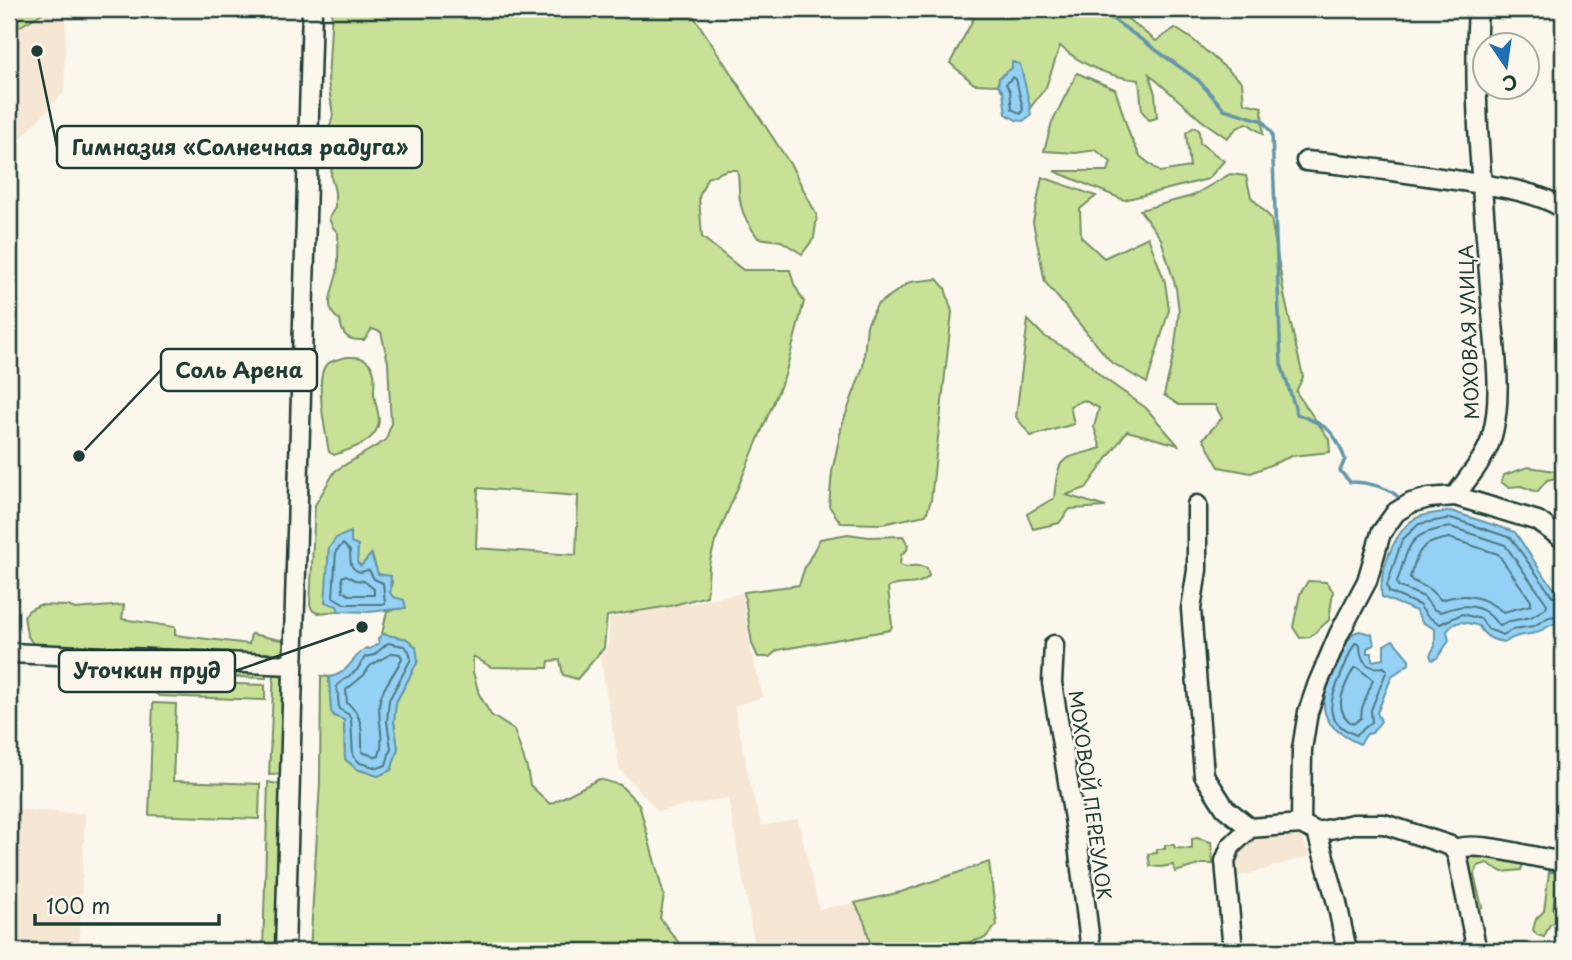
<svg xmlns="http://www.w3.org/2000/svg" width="1572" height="960" viewBox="0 0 1572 960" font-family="'Playpen Sans',sans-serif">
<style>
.built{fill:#f6e6d4}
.green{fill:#c9e197;stroke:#748f66;stroke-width:2;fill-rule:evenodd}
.water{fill:#94d1f5;stroke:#6596a8;stroke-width:2}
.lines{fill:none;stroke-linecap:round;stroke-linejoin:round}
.shore{stroke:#4e7881;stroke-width:2}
.stream{stroke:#6596a8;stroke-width:3.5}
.minor-casing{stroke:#1f3d34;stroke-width:23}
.minor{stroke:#fbf7ec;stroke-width:18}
.labels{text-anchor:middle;stroke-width:5;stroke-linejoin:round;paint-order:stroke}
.street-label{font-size:19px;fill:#1f3d34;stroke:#fbf7ec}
.leader{fill:none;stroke:#1f3d34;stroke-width:2.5}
.callout-dot{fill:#1f3d34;stroke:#fbf7ec;stroke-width:2.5}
.callout{fill:#fbf7ec;stroke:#1f3d34;stroke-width:2.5}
.callout-label{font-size:21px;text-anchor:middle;font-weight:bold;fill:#1f3d34}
</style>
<rect width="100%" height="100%" fill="#fbf7ec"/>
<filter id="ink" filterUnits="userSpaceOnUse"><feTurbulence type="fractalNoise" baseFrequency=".0143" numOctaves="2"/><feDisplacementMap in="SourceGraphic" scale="14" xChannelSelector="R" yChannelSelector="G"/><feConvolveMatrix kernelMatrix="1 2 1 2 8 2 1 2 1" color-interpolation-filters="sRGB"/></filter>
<g filter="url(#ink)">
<path class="built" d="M 9,9 L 66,9 L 64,92 L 9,151 Z
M 742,593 L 750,647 L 763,697 L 734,706 L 753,797 L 762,826 L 798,819 L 819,909 L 855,903 L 865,923 L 872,951 L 756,951 L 728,798 L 658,811 L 620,770 L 600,657 L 608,646 L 610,618 Z
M 9,809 L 85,814 L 79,951 L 9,951 Z
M 1277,833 L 1300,833 L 1310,856 L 1230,879 L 1230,866 L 1239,849 L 1262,835 Z"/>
<path class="green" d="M 9,9 L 49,9 L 12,31 L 9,30 Z
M 332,9 L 689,9 L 792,167 L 817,216 L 814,238 L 802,254 L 781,241 L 758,238 C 749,225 742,215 740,200 C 738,189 740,181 737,170 L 727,170 L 707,178 L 699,197 L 702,237 L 743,270 L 790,270 L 794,284 L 804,302 L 785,375 L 715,542 L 709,565 L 707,596 L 670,606 L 607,616 L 604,648 L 577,679 L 563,675 L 560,660 L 549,661 L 548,668 L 491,667 L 473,656 L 473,672 L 479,694 L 491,715 L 514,730 L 527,768 L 530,785 L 550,804 L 599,779 L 620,785 L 639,804 L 664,896 L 660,918 L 681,946 L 682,951 L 310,951 L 320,782 L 321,676 L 329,677 L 331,711 L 334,716 L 344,720 L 345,759 L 357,769 L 378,776 L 391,770 L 398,749 L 394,722 L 396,702 L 412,673 L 416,647 L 407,639 L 382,634 L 387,611 L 405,608 L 404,600 L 393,597 L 390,593 L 392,581 L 378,574 L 372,555 L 361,566 L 357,562 L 358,546 L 329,548 L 328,563 L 339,611 L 318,613 L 313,611 L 310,605 L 315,505 L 335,471 L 386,440 L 391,424 L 388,362 L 381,332 L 372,329 L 364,340 C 347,341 342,335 340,320 C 321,309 334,289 337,273 C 339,260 338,246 338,233 L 332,226 L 329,218 L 335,207 L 335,192 L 331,177 L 332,158 L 326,142 L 333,115 L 328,81 ZM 478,488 L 578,496 L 576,555 L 476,548 Z
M 950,9 L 1115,9 L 1156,41 L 1175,28 L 1192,39 L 1242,82 L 1244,103 L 1262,107 L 1263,134 L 1247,123 L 1237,128 L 1227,138 L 1201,120 L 1149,74 L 1155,94 L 1157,118 L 1149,120 L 1142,111 L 1139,80 C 1109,77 1082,65 1060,46 L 1046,87 L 1030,108 L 1026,91 L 1012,68 L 999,78 L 998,85 L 974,84 L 950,63 L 974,18 Z
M 1077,73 L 1115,89 L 1130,136 L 1140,156 L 1160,172 L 1190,167 L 1186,133 L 1194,127 L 1199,130 L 1200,143 L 1224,161 L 1208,179 L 1124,200 L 1054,171 L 1108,171 L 1111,162 L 1096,150 L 1076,153 L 1044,151 L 1052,122 Z
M 1230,174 L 1246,176 L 1251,197 L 1271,218 L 1285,299 L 1303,377 L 1296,392 L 1329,439 L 1330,452 L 1292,456 L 1251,473 L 1219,467 L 1203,439 L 1222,418 L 1215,405 L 1179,405 L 1164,395 L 1174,353 L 1179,311 L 1176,288 L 1161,239 L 1140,210 L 1192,196 Z
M 1042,177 L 1096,196 L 1080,209 L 1081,237 L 1104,258 L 1148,237 L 1165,282 L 1169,310 L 1147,383 L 1111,362 L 1045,282 L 1033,222 Z
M 937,279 L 945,288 L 952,312 L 931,500 L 926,515 L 882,524 L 841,523 L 829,506 L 832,472 L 842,425 L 863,367 L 867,325 L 877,305 L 910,282 Z
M 1028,320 L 1044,336 L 1083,358 L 1101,376 L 1146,408 L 1178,445 L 1127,431 L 1086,488 L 1066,495 L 1106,507 L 1070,509 L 1059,523 L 1033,529 L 1027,514 L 1054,498 C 1059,452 1060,461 1101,448 L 1094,427 L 1099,408 L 1084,400 L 1070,406 L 1074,424 L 1031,436 L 1016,417 Z
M 347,357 C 354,357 362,356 368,362 C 377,370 374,382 374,393 C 375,410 387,423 369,439 C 360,447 345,451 334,455 L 329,452 C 326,435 314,378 326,365 C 331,360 340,359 347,357 Z
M 1528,467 L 1555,471 L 1562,477 L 1547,480 L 1537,492 L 1521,486 L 1508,487 L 1501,482 L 1504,475 Z
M 848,534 L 869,537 L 903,536 L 908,545 L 907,550 L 901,555 L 900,565 L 906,567 C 914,565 920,565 927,568 L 929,576 C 917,589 901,580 888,588 L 892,626 L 890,630 L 778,650 L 769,657 L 758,657 L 752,644 L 744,592 L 799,585 L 805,567 L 820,539 Z
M 1308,581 L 1326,582 L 1333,591 L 1329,620 L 1310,637 L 1300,638 L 1293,627 L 1300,594 Z
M 39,605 L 68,606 L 75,609 L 124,605 L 122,619 L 175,627 L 175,635 L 249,644 L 251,634 L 286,641 L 287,653 L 267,653 L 266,656 L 35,647 L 27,635 L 24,616 L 29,610 Z
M 157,667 L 264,669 L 266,678 L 154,674 Z
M 274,672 L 287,681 L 283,774 L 269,775 Z
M 154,681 L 265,685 L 265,700 L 159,696 L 154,692 Z
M 153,703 L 176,704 L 173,781 L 260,784 L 259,819 L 149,815 Z
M 268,782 L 282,785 L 280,951 L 263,951 Z
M 1197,838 L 1211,842 L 1213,864 L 1202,864 L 1175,872 L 1173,865 L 1161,867 L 1150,866 L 1148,854 L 1157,853 L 1157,849 L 1165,849 L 1165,845 L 1174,845 L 1175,848 L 1192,849 L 1192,839 Z
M 1472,853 L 1523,863 L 1521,870 L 1502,872 L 1487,863 L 1478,866 L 1474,875 L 1482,907 L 1479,910 L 1475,908 L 1465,867 Z
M 989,862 L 997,925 L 985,938 L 969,942 L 969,951 L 872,951 L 865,923 L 855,903 L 901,892 Z
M 1549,872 L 1558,873 L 1553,909 L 1556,913 L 1563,913 L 1563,922 L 1550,924 L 1544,937 L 1537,935 L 1533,930 L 1536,919 L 1544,911 Z"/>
<path class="water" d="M 1012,62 L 1020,64 C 1024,81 1029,98 1031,115 L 1023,121 L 1016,120 L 1006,114 L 1003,92 L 998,85 L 999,78 L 1012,68 Z
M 1451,511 L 1515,532 L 1540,570 L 1557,592 L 1563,596 L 1563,622 C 1549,623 1547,629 1535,633 C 1524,636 1516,634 1506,642 C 1494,641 1484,637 1479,626 C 1465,622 1457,618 1447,631 L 1449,641 L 1437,658 L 1432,660 L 1430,655 L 1435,646 L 1435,629 L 1422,622 L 1416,611 L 1382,597 C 1378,573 1394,533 1414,519 C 1423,513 1440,513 1451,511 Z
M 351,532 L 351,543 L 358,546 L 357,562 L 361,566 L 371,554 L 378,574 L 391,576 L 390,593 L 393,597 L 404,600 L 406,608 L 369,612 L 339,611 L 337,606 L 325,602 L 329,548 L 336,538 Z
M 1359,631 L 1372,634 L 1374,645 L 1367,648 L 1367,653 L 1372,653 L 1372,661 L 1384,659 L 1384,645 L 1393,640 L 1409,659 L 1409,664 L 1392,676 L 1377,713 L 1381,721 L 1372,733 L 1367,734 L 1360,744 C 1300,718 1329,687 1347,641 L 1354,633 Z
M 382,634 L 407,639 L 416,647 L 418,661 L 396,702 L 394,722 L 398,749 L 391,770 L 378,776 L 357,769 L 345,759 L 344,720 L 334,716 L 331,711 L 329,677 C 349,674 351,658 366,648 L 370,649 L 379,643 L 378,639 Z"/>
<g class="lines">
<path class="shore" d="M 1013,77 L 1016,79 L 1023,109 L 1021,114 L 1012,109 L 1010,91 L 1006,84 Z
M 1451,527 L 1505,545 L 1547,604 L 1546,608 L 1531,617 L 1510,621 L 1500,625 C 1494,622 1494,618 1488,614 C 1473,601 1455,607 1440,612 L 1433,609 L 1424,597 L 1398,586 L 1397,582 C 1410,544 1407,533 1451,527 Z
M 1449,538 L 1498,554 L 1531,601 L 1531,605 L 1503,612 C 1483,596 1466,592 1441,600 L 1429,589 L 1411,580 L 1410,577 C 1419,550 1419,543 1449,538 Z
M 343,544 L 350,551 C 351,560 348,568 360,572 L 369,570 L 374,579 L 383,583 L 385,604 L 345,604 L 333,597 L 336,551 Z
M 346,575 L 355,580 L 364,581 L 374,589 L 374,595 L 349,595 L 343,591 L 342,577 Z
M 1563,601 L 1552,596 L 1511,538 L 1451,518 L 1419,524 L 1402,540 L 1387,585 L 1389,592 L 1419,605 L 1427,616 L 1440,624 L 1462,614 L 1481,619 L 1488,629 L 1503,635 L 1513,629 L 1534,626 L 1549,617 L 1563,615
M 388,643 L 404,646 L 409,651 L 411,659 L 389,700 L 387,722 L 391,748 L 386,765 L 378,768 L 360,763 L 353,756 L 351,719 L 348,714 L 339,709 L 337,685 L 357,670 L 365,657 L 374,655 Z
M 1355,643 L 1360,645 C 1360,661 1367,670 1384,667 L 1387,670 L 1371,710 L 1372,722 L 1356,735 C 1321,721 1330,701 1341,675 C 1346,664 1349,653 1355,643 Z
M 392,653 L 400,654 L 402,658 C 396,672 384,685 380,699 C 376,719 386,738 379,756 L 376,757 L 362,752 C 362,734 364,715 347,703 L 346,690 L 364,675 L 370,666 Z
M 1354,668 L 1358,668 L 1373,680 L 1362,708 L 1361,718 L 1353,724 C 1331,711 1344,686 1354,668 Z"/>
<path class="stream" d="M 1094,9 L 1114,20 L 1198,80 L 1224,109 L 1263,121 L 1272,134 L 1281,364 L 1297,414 C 1326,426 1334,428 1345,459 L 1340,471 L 1350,482 C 1365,482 1394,487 1402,502"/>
<defs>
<path id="minor" d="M 1306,161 C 1356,165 1405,173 1455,180 C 1490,186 1532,189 1563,208
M 1455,496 C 1469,476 1488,456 1493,432 C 1503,391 1494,343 1491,300 C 1484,204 1472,106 1478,9
M 1197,505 L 1197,570 L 1191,609 L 1204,775 L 1225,808 L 1250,828
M 1054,645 L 1052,683 L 1077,837 L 1091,951
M 9,653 L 293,665
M 1301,824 L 1302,749 L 1308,712 L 1318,683 L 1339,634 L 1367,581 L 1381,533 L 1396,512 L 1411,503 L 1429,498 L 1455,496 L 1538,521 L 1563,539
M 1250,828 L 1301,824 L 1317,832 L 1353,824 L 1384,824 L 1451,846 L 1457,854 L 1477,951
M 1317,832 L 1337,903 L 1347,951
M 1455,849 C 1480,840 1533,859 1563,861
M 285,951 L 312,9
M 1233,951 L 1225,861 L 1231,846 L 1250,828"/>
</defs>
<use href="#minor" class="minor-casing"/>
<use href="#minor" class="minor"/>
</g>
</g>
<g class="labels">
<g class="street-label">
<text transform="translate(1469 332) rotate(-92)" y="7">МОХОВАЯ УЛИЦА</text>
<text transform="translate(1090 795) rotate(82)" y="7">МОХОВОЙ ПЕРЕУЛОК</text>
</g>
</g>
<path class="leader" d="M37 51L57 147M79 456L161 370M362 627L235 671"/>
<g class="callout-dot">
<circle cx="37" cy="51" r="7"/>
<circle cx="79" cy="456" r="7"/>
<circle cx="362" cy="627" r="7"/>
</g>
<g class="callout">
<rect x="57" y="126" width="365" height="42" rx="7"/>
<rect x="161" y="349" width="156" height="42" rx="7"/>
<rect x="59" y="650" width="176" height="42" rx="7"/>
</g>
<g class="callout-label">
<text x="240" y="155">Гимназия «Солнечная радуга»</text>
<text x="239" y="378">Соль Арена</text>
<text x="147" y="678">Уточкин пруд</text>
</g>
<rect width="1572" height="960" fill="none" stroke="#fbf7ec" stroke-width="35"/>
<rect x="18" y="18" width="1537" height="925" fill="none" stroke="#1f3d34" stroke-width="2.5" filter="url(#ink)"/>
<g transform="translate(1506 66) rotate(167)"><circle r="33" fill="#fbf7ec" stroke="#a3ada2" stroke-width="2"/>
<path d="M0-5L12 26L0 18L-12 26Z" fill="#1f6fb2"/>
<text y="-10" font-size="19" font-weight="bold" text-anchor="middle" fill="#1f3d34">С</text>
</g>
<path d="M35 914v10h184v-10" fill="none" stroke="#1f3d34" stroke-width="3.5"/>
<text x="46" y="914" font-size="21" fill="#1f3d34" stroke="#fbf7ec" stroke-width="5" paint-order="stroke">100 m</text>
</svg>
